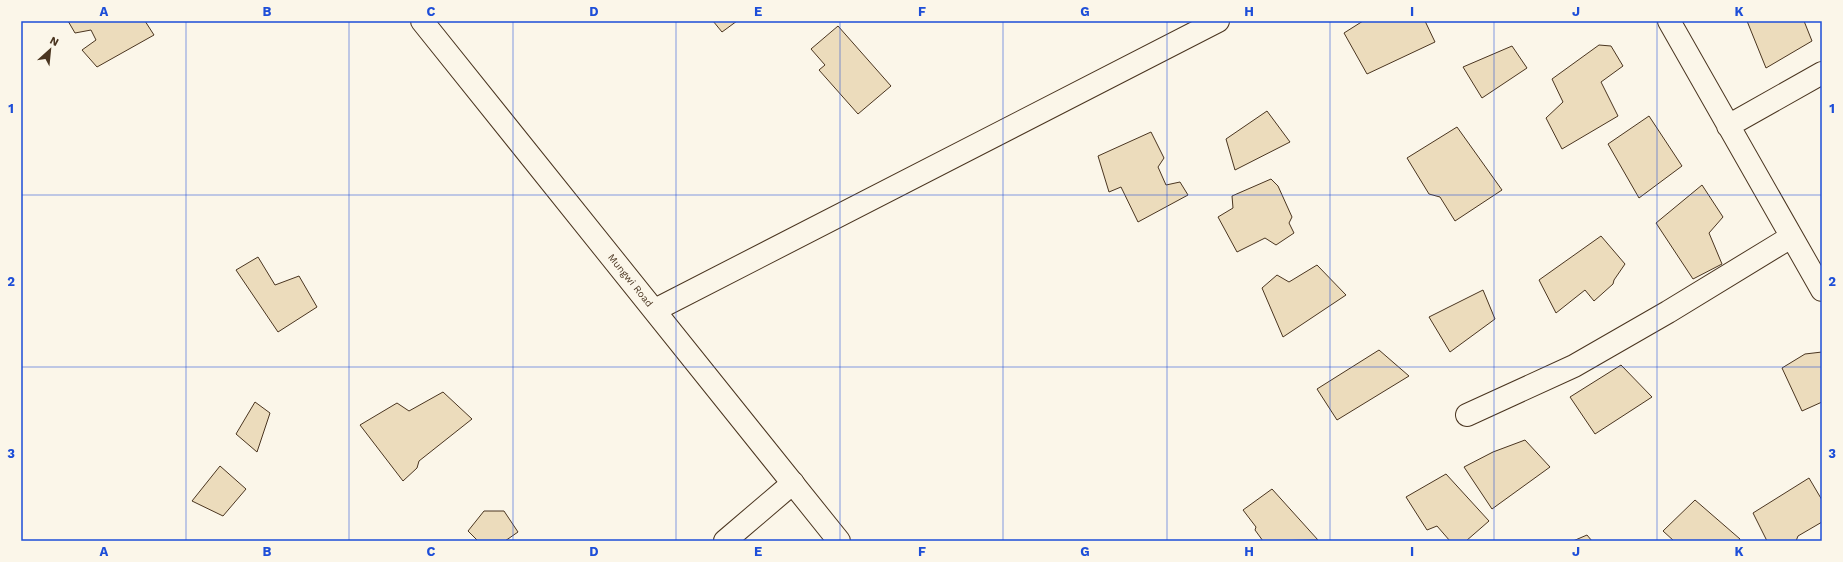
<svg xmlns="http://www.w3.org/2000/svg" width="1843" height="562" viewBox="0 0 1843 562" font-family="'Work Sans',sans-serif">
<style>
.building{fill:#ecdcbc;stroke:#4a3520}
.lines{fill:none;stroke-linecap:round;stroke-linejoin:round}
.minor-casing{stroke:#4a3520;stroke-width:24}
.major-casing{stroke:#4a3520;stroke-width:24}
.minor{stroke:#fbf6e9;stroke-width:22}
.major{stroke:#fbf6e9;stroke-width:22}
.grid{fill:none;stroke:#1d4ed8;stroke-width:1;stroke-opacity:0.55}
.labels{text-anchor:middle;stroke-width:3;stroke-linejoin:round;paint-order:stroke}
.street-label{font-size:10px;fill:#4a3520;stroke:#fbf6e9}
.neatline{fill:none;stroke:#1d4ed8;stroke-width:1.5}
.grid-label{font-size:13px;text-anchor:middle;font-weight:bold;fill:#1d4ed8}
</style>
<rect width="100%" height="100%" fill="#fbf6e9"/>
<path class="building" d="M 68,21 L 145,21 L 154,35 L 97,67 L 82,50 L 96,40 L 91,30 L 75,33 Z
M 713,21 L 737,21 L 722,32 Z
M 1363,21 L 1425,21 L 1435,42 L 1367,74 L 1344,33 Z
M 1747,21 L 1804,21 L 1812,41 L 1766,68 Z
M 838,26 L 891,86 L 858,114 L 819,70 L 825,65 L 811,49 Z
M 1599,45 L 1611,46 L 1623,66 L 1601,82 L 1618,116 L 1562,149 L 1546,118 L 1563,102 L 1552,79 Z
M 1512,46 L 1527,68 L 1482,98 L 1463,67 Z
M 1267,111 L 1290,142 L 1235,170 L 1226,139 Z
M 1649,116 L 1682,166 L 1639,198 L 1608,144 Z
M 1457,127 L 1502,190 L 1455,221 L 1440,197 L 1429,194 L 1407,158 Z
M 1151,132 L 1164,158 L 1158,167 L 1166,185 L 1180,182 L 1188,195 L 1138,222 L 1121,187 L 1109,192 L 1098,156 Z
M 1271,179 L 1278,186 L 1292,217 L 1289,223 L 1294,233 L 1276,245 L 1265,238 L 1237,252 L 1218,217 L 1233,208 L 1232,196 Z
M 1702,185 L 1723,217 L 1709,233 L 1722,264 L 1693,279 L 1656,223 Z
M 1601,236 L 1625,264 L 1614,280 L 1613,284 L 1594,301 L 1585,290 L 1556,313 L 1539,280 Z
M 258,257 L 275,285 L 299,276 L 317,307 L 278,332 L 236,270 Z
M 1317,265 L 1346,295 L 1283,337 L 1262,288 L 1277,275 L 1289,282 Z
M 1483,290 L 1495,319 L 1450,352 L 1429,317 Z
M 1379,350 L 1409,376 L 1337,420 L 1317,389 Z
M 1822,352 L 1822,402 L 1802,411 L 1782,368 L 1805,354 Z
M 1621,365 L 1652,397 L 1595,434 L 1570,397 Z
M 443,392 L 472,419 L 419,461 L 417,468 L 403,481 L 360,425 L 397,403 L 409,411 Z
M 255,402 L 270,413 L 257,452 L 236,434 Z
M 1525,440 L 1550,467 L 1492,509 L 1464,467 L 1493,452 Z
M 220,466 L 246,489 L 223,516 L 192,501 Z
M 1446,474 L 1489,521 L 1466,541 L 1450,541 L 1437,526 L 1427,530 L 1406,497 Z
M 1809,478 L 1822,500 L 1822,522 L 1798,536 L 1796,541 L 1767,541 L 1753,513 Z
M 1272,489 L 1318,540 L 1263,541 L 1255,530 L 1256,527 L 1243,510 Z
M 1695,500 L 1740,539 L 1739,541 L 1674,541 L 1663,531 Z
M 484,511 L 504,511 L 518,532 L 505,541 L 478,541 L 468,531 Z
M 1587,535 L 1592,541 L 1573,541 Z"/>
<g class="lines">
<defs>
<path id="minor" d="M 1669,21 L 1822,290
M 1728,126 L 1822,73
M 655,310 L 1218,21
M 1467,415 L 1574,366 L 1668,312 L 1791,237
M 725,541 L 793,483"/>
<path id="major" d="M 422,21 L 839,541"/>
</defs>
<use href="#minor" class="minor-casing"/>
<use href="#major" class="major-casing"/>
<use href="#minor" class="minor"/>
<use href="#major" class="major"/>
</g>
<path class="grid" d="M 186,21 L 186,541M 349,21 L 349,541M 513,21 L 513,541M 676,21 L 676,541M 840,21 L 840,541M 1003,21 L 1003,541M 1167,21 L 1167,541M 1330,21 L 1330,541M 1494,21 L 1494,541M 1657,21 L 1657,541M 21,195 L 1822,195M 21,367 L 1822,367"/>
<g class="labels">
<g class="street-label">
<text transform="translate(631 280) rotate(51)" y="4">Mungwi Road</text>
</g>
</g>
<rect width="1843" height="562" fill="none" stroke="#fbf6e9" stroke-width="44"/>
<g transform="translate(50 50) rotate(27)" stroke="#fbf6e9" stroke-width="3" paint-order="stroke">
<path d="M0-3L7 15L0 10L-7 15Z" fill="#4a3520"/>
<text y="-6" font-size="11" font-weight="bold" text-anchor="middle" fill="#4a3520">N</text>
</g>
<rect x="22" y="22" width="1799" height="518" class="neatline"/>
<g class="grid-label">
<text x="104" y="16">A</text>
<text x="267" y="16">B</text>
<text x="431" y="16">C</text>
<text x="594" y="16">D</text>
<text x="758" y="16">E</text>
<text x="922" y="16">F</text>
<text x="1085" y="16">G</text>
<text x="1249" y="16">H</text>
<text x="1412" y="16">I</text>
<text x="1576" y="16">J</text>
<text x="1739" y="16">K</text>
<text x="11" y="113">1</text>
<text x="1832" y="113">1</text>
<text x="11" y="286">2</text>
<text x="1832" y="286">2</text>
<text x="11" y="458">3</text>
<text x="1832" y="458">3</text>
<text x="104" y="556">A</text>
<text x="267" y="556">B</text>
<text x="431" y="556">C</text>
<text x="594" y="556">D</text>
<text x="758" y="556">E</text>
<text x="922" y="556">F</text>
<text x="1085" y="556">G</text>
<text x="1249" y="556">H</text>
<text x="1412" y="556">I</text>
<text x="1576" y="556">J</text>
<text x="1739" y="556">K</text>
</g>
</svg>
